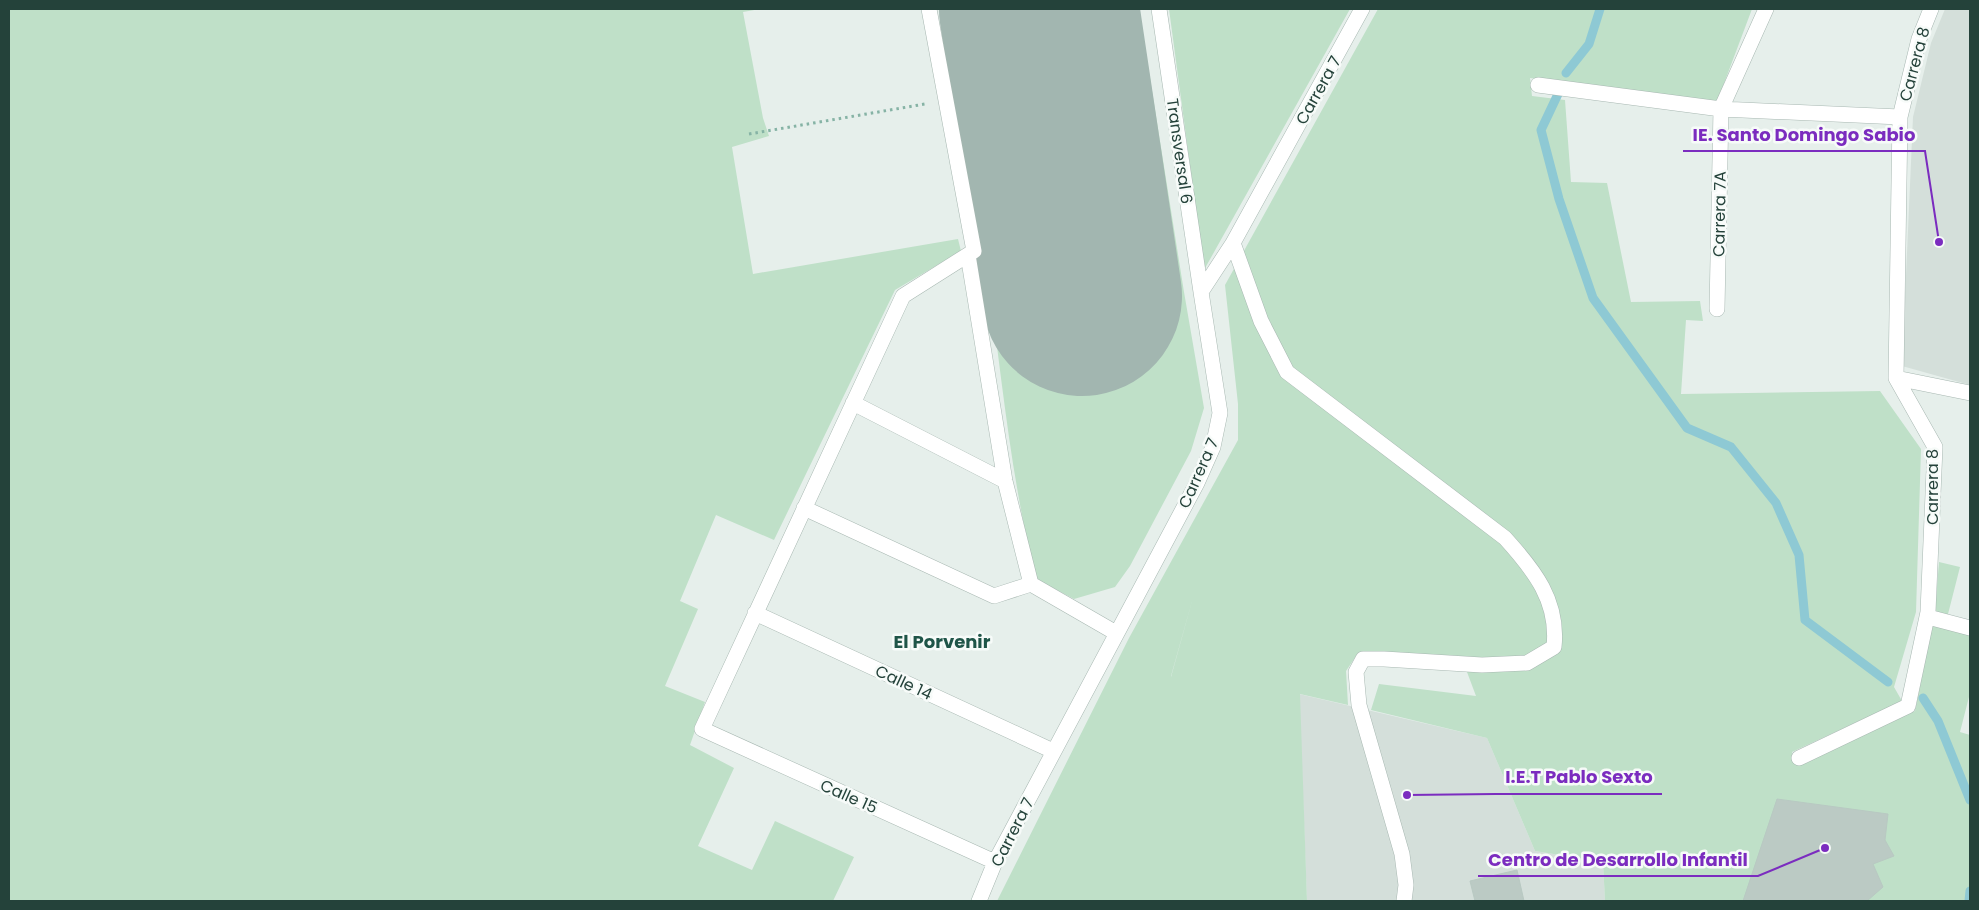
<svg xmlns="http://www.w3.org/2000/svg" width="1979" height="910" viewBox="0 0 1979 910" font-family="Poppins,sans-serif">
<style>
.built{fill:#d4dfda}
.green{fill:#bfe0c8;fill-rule:evenodd}
.lines{fill:none;stroke-linecap:round;stroke-linejoin:round}
.stream{stroke:#8ec9d4;stroke-width:9}
.runway{stroke:#a2b6b0;stroke-width:200}
.building{fill:#bbcac4;stroke:#b8c9c2}
.street-casing{stroke:#a8b8b2;stroke-width:16}
.path{stroke:#86b3a5;stroke-width:3;stroke-dasharray:2.5 4;stroke-linecap:butt}
.street{stroke:#fff;stroke-width:15}
.labels{text-anchor:middle;stroke-width:5;stroke-linejoin:round;paint-order:stroke}
.street-label{font-size:16px;fill:#24423a;stroke:#f7fbf9}
.neighbourhood-label{font-size:18px;font-weight:bold;fill:#1f5548;stroke:#f7fbf9}
.leader{fill:none;stroke:#7b2cbf;stroke-width:2}
.callout-dot{fill:#7b2cbf;stroke:#f7fbf9;stroke-width:2}
.callout-label{font-size:18px;text-anchor:middle;font-weight:bold;fill:#7b2cbf;stroke:#f7fbf9;stroke-width:5;stroke-linejoin:round;paint-order:stroke}
</style>
<rect width="100%" height="100%" fill="#e6efeb"/>
<path class="built" d="M 1945,9 L 1970,9 L 1970,385 L 1902,366 L 1913,117 L 1931,43 Z
M 1299,694 L 1487,738 L 1535,851 L 1603,862 L 1605,901 L 1307,901 Z"/>
<path class="green" d="M 9,9 L 760,9 L 743,12 L 763,118 L 769,136 L 732,147 L 753,274 L 958,239 L 961,251 L 895,290 L 774,540 L 716,515 L 680,601 L 698,609 L 665,686 L 705,702 L 690,745 L 734,768 L 698,846 L 752,870 L 775,821 L 854,857 L 833,901 L 9,901 Z
M 948,9 L 1139,9 L 1184,292 L 1204,408 L 1191,451 L 1130,566 L 1115,587 L 1074,599 L 1036,579 C 1010,476 1001,368 986,263 C 975,178 961,93 948,9 Z
M 1169,9 L 1350,9 L 1204,270 Z
M 1378,9 L 1752,9 L 1717,102 L 1530,78 L 1532,96 L 1565,100 L 1571,182 L 1607,183 L 1631,302 L 1700,301 L 1703,321 L 1686,320 L 1681,394 L 1880,391 L 1921,449 L 1916,612 L 1894,687 L 1902,701 L 1792,752 L 1795,765 L 1915,711 L 1935,612 L 1939,562 L 1960,567 L 1947,618 L 1970,624 L 1970,693 L 1960,732 L 1970,735 L 1970,901 L 1605,901 L 1603,862 L 1535,851 L 1487,738 L 1371,710 L 1379,684 L 1476,696 L 1461,656 L 1358,653 L 1346,671 L 1348,705 L 1300,694 L 1307,901 L 997,901 L 1129,638 L 1238,440 L 1238,404 L 1225,285 ZM 1194,594 L 1171,677 L 1171,676 Z"/>
<g class="lines">
<path class="stream" d="M 1566,73 L 1589,44 L 1600,9
M 1558,94 L 1541,130 L 1559,199 L 1593,298 L 1687,428 L 1731,447 L 1776,503 L 1799,555 L 1805,620 L 1888,682
M 1923,698 L 1938,721 L 1970,800
M 1969,901 L 1970,891"/>
<path class="runway" d="M 1039,9 L 1082,296"/>
</g>
<path class="building" d="M 1777,799 L 1888,814 L 1885,840 L 1894,856 L 1873,864 L 1883,887 L 1867,901 L 1743,901 Z
M 1517,870 L 1524,901 L 1475,901 L 1470,881 Z"/>
<g class="lines">
<defs>
<path id="street" d="M 929,9 L 974,251 L 903,296 L 702,729 L 995,862
M 1159,9 L 1201,292
M 1538,85 L 1721,109 L 1900,117
M 1233,243 L 1261,321 L 1287,372 L 1505,538 C 1534,570 1559,601 1554,647 L 1527,663 L 1482,665 L 1384,659 L 1363,659 L 1356,672 L 1359,705 L 1402,854 L 1406,885 L 1404,901
M 968,255 L 1005,481 L 1031,584
M 1717,309 L 1721,109 L 1766,9
M 1896,378 L 1970,393
M 853,403 L 1005,481
M 804,508 L 994,596 L 1031,584 L 1116,633
M 755,613 L 1053,751
M 1928,617 L 1970,628
M 1799,758 L 1908,706 L 1928,612 L 1935,447 L 1896,378 L 1900,117 L 1919,39 L 1931,9
M 979,901 L 995,862 L 1197,483 L 1213,447 L 1220,413 L 1201,292 L 1233,243 L 1362,9"/>
</defs>
<use href="#street" class="street-casing"/>
<path class="path" d="M 749,134 L 925,104"/>
<use href="#street" class="street"/>
</g>
<g class="labels">
<g class="street-label">
<text transform="translate(1914 64) rotate(-75)" y="6">Carrera 8</text>
<text transform="translate(1318 90) rotate(-61)" y="6">Carrera 7</text>
<text transform="translate(1180 151) rotate(82)" y="6">Transversal 6</text>
<text transform="translate(1719 214) rotate(-89)" y="6">Carrera 7A</text>
<text transform="translate(1198 473) rotate(-66)" y="6">Carrera 7</text>
<text transform="translate(1932 487) rotate(-90)" y="6">Carrera 8</text>
<text transform="translate(904 682) rotate(25)" y="6">Calle 14</text>
<text transform="translate(849 796) rotate(24)" y="6">Calle 15</text>
<text transform="translate(1012 832) rotate(-63)" y="6">Carrera 7</text>
</g>
<g class="neighbourhood-label">
<text x="942" y="648">El Porvenir</text>
</g>
</g>
<path class="leader" d="M1939 242L1925 151H1683M1407 795L1495 794H1662M1825 848L1758 876H1478"/>
<g class="callout-dot">
<circle cx="1939" cy="242" r="5"/>
<circle cx="1407" cy="795" r="5"/>
<circle cx="1825" cy="848" r="5"/>
</g>
<g class="callout-label">
<text x="1804" y="141">IE. Santo Domingo Sabio</text>
<text x="1579" y="783">I.E.T Pablo Sexto</text>
<text x="1618" y="866">Centro de Desarrollo Infantil</text>
</g>
<rect width="1979" height="910" fill="none" stroke="#24423a" stroke-width="20"/>
</svg>
